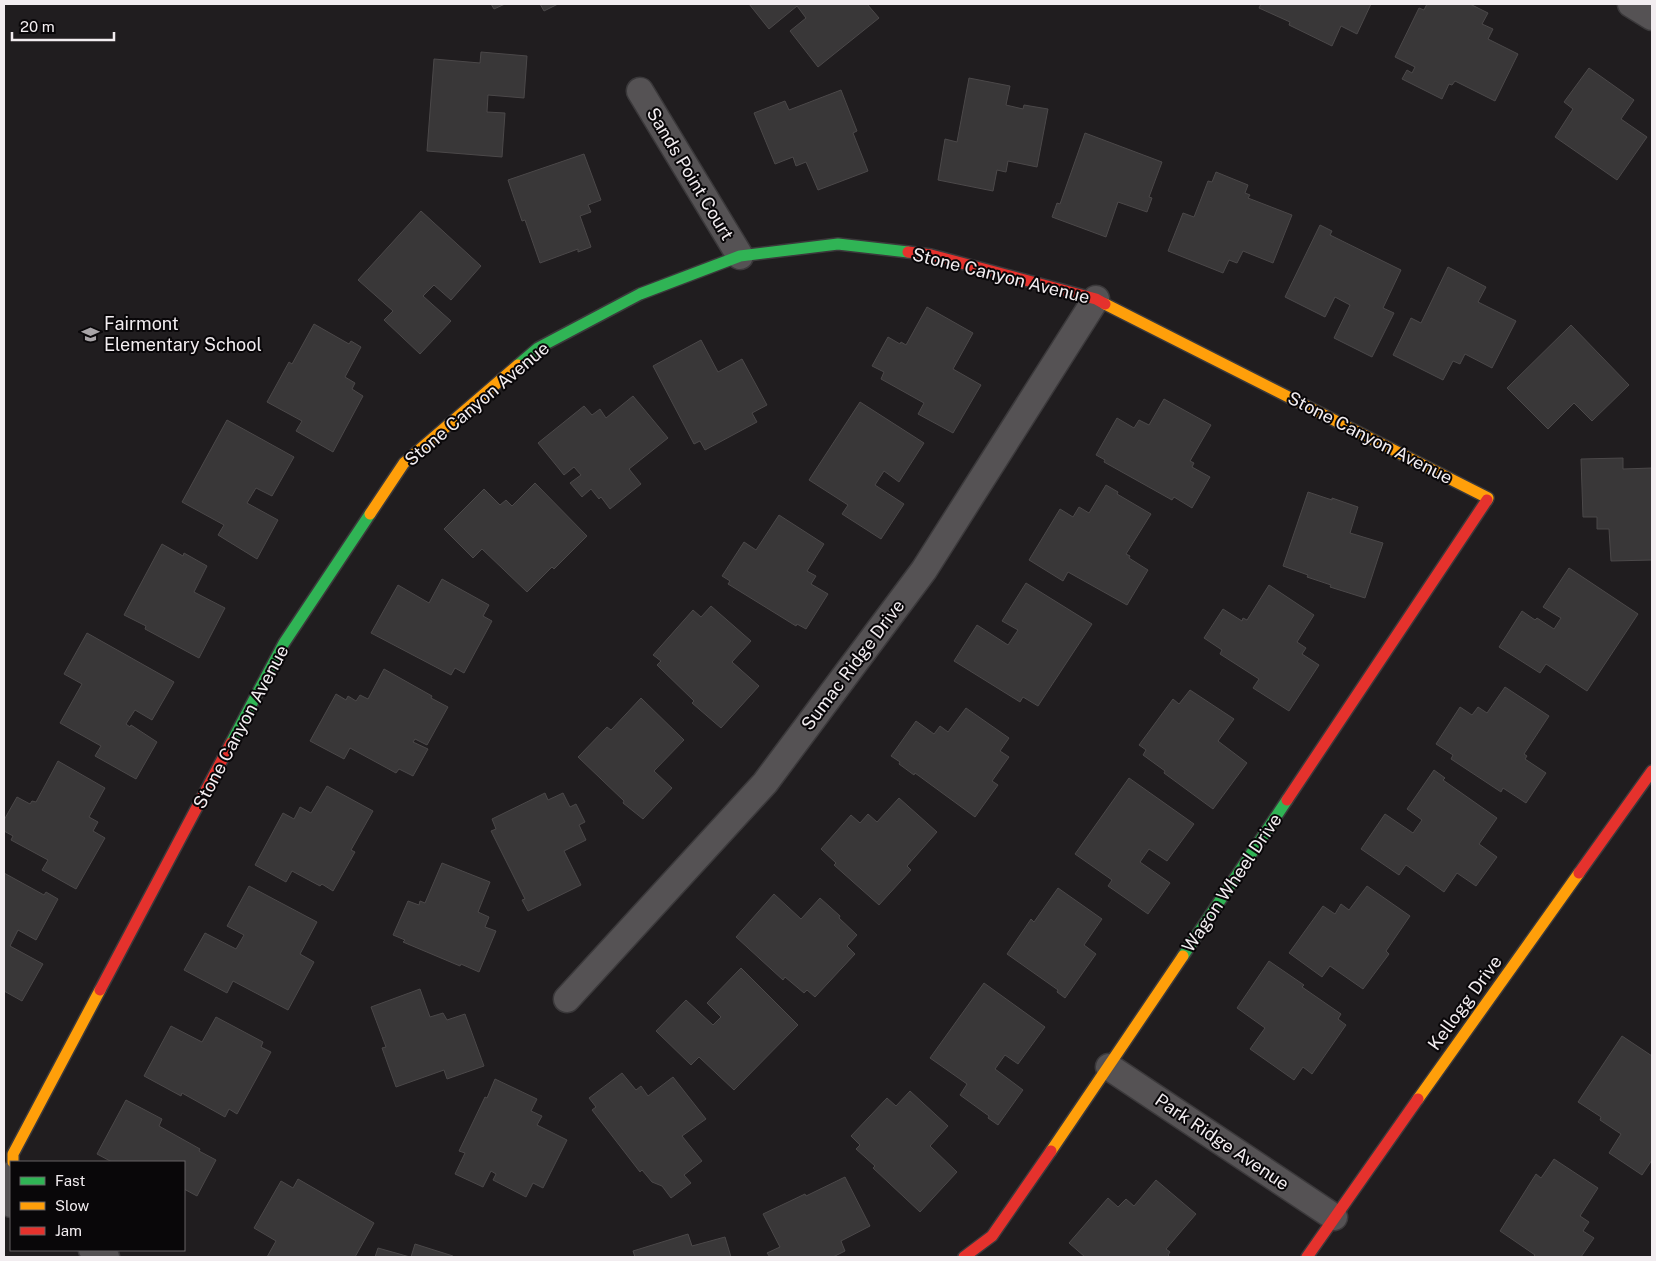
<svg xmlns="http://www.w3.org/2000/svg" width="1656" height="1261" viewBox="0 0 1656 1261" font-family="'Public Sans',sans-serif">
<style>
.building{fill:#393738;stroke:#4b4849}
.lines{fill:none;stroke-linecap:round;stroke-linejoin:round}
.street-casing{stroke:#3b393b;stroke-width:29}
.fast-casing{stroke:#3b393b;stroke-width:14}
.slow-casing{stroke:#3b393b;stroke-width:14}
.jam-casing{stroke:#3b393b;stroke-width:14}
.street{stroke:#555254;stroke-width:26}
.fast{stroke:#30b455;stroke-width:11}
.slow{stroke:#ff9f0a;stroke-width:11}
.jam{stroke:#e5322d;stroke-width:11}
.labels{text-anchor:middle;stroke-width:4;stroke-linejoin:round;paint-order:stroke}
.street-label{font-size:18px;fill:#f2edf0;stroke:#090709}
.poi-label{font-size:18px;fill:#f2edf0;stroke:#090709;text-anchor:start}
</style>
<rect width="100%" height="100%" fill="#201d1f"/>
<path class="building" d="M 491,4 L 505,4 L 494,9 Z
M 540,4 L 558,4 L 544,11 Z
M 749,4 L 867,4 L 879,18 L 818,67 L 790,31 L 806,18 L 797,6 L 769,29 Z
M 1261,4 L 1371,4 L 1357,34 L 1341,26 L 1332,46 L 1289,25 L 1290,22 L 1259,8 Z
M 1427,4 L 1470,4 L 1488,13 L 1482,24 L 1493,29 L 1488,39 L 1518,54 L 1495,101 L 1455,81 L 1452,85 L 1449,84 L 1442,99 L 1402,79 L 1407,70 L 1412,73 L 1415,67 L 1395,57 L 1419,8 L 1424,10 Z
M 481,52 L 527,56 L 524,98 L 488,95 L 487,112 L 505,113 L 502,157 L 427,151 L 434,59 L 480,63 Z
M 1589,68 L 1634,100 L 1621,119 L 1647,137 L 1617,180 L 1555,137 L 1573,109 L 1564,102 Z
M 969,78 L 1010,86 L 1006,105 L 1023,109 L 1024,105 L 1048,109 L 1037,167 L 1008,161 L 1006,172 L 997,170 L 993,191 L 938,180 L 945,139 L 957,142 Z
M 841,90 L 857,131 L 853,133 L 868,171 L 818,190 L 806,162 L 796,166 L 793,157 L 775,164 L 754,113 L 785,101 L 789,110 Z
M 1085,133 L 1162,162 L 1149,197 L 1152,198 L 1147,212 L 1118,202 L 1106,237 L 1052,217 L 1057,203 L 1060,204 Z
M 584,154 L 601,200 L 588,205 L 591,212 L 580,216 L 591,247 L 578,252 L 578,249 L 540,263 L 525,220 L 522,221 L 508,180 Z
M 1216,172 L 1248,185 L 1245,193 L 1250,195 L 1248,198 L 1292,215 L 1273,263 L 1243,251 L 1237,263 L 1229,260 L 1223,273 L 1168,251 L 1183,213 L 1194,217 L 1208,181 L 1212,182 Z
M 421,211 L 481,266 L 451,300 L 434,285 L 423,296 L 451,321 L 420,354 L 384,320 L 393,311 L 358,280 Z
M 1320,225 L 1332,231 L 1330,235 L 1401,270 L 1383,308 L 1394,313 L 1372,357 L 1334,338 L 1350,305 L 1335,297 L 1325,317 L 1285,297 Z
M 1448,267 L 1486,287 L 1478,302 L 1516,321 L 1492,368 L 1465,354 L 1460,364 L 1453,361 L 1443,380 L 1393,355 L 1411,318 L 1421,323 Z
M 927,307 L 973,333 L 953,369 L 981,385 L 953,433 L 918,414 L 924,403 L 881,379 L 884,372 L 872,366 L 888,337 L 900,344 L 901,342 L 906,345 Z
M 314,324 L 349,344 L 351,341 L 361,347 L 345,377 L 355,383 L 352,389 L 363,396 L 333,452 L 296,431 L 302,421 L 267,402 L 289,362 L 292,364 Z
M 1571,325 L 1629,385 L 1592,421 L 1574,403 L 1548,429 L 1507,388 Z
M 701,340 L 718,372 L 742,359 L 767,405 L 752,413 L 757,422 L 705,450 L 700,441 L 694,444 L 653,366 Z
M 633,396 L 668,438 L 629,469 L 641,484 L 610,509 L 601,497 L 599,499 L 591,489 L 582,497 L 570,483 L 581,475 L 574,467 L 564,475 L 538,443 L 584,406 L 592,415 L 600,409 L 606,418 Z
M 1164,399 L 1211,425 L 1190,461 L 1194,463 L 1192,467 L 1210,477 L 1192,508 L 1174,497 L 1172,500 L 1104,462 L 1105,460 L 1096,455 L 1117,418 L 1134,428 L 1139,420 L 1149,425 Z
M 860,402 L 924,443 L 899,482 L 884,471 L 875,485 L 904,504 L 881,539 L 842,514 L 848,505 L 809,480 Z
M 227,420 L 294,457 L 272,496 L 256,488 L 247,503 L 278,520 L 257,559 L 218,535 L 224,525 L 182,502 Z
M 1623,458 L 1623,469 L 1652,468 L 1652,560 L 1611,561 L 1609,529 L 1597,529 L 1597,517 L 1583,517 L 1581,459 Z
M 535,483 L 587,536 L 554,569 L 552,567 L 527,592 L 482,549 L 473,558 L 444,529 L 484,489 L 500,505 L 506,500 L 512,506 Z
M 1106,485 L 1118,492 L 1117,494 L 1151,514 L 1126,554 L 1130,556 L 1129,558 L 1148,570 L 1127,605 L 1068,572 L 1063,581 L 1029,560 L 1060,509 L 1073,517 L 1079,507 L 1089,513 Z
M 1308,492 L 1332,500 L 1332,498 L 1358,507 L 1350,533 L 1383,543 L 1365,598 L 1330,587 L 1331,585 L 1307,577 L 1308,575 L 1283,566 Z
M 779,515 L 824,544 L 807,571 L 816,576 L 811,584 L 828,594 L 806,629 L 797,624 L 796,626 L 728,584 L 730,581 L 722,576 L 744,542 L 756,550 Z
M 162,544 L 183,556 L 184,553 L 207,566 L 194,592 L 225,608 L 199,658 L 145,629 L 146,626 L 124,615 Z
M 1569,568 L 1638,614 L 1587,691 L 1546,664 L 1540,673 L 1499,647 L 1522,611 L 1535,620 L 1537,618 L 1554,629 L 1561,618 L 1543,607 Z
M 442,579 L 489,605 L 483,616 L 492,621 L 464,673 L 455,668 L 451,675 L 371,633 L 398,585 L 429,603 Z
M 1026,583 L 1092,624 L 1038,706 L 1023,697 L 1020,702 L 954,661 L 977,625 L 1008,645 L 1018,630 L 1002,621 Z
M 1269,585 L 1314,615 L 1297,642 L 1306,648 L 1302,654 L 1319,665 L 1289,711 L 1253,688 L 1259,679 L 1220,654 L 1222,650 L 1204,638 L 1223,609 L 1242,621 L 1243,618 L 1247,620 Z
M 711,606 L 751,641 L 732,662 L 759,686 L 721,728 L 692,703 L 694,701 L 657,665 L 661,661 L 653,655 L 693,610 L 701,617 Z
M 87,633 L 174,682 L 152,720 L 135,710 L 126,724 L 130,727 L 131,725 L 157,742 L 136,779 L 95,756 L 101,746 L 60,723 L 82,684 L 64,674 Z
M 384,669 L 432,696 L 431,698 L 448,707 L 427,745 L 415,739 L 413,742 L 428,749 L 413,776 L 399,769 L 396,773 L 350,748 L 344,759 L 310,741 L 336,694 L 346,700 L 348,696 L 356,701 L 360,695 L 368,699 Z
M 1505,687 L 1549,716 L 1524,754 L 1527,756 L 1525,759 L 1546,773 L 1526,803 L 1503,788 L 1501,792 L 1451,759 L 1453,755 L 1436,744 L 1460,707 L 1472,715 L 1478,707 L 1487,713 Z
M 1190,690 L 1234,719 L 1218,741 L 1247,763 L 1213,809 L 1164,773 L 1165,771 L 1143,755 L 1146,750 L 1139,745 L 1173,699 L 1179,704 Z
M 641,698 L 684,740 L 654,771 L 672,788 L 643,819 L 623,803 L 624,801 L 578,757 L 607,727 L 611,730 Z
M 966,708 L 1009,738 L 1000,751 L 1009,757 L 992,781 L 998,785 L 975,817 L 915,773 L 914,775 L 899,764 L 900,762 L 891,756 L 916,721 L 934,734 L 940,726 L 948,732 Z
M 58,761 L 105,788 L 89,817 L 98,822 L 93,831 L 105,838 L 76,889 L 42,870 L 48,860 L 11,840 L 13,836 L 4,831 L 4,820 L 17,797 L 30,804 L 32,801 L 36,802 Z
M 1434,770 L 1445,778 L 1443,780 L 1497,818 L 1479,844 L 1497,857 L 1476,886 L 1457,873 L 1444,892 L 1406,865 L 1399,875 L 1361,849 L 1385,814 L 1413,833 L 1422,820 L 1407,809 Z
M 1129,778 L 1194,824 L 1167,861 L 1149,849 L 1140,862 L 1170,883 L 1148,914 L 1108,886 L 1112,880 L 1075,854 Z
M 327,786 L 373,811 L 351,850 L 355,852 L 333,891 L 322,884 L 320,886 L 292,871 L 286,882 L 255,865 L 283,813 L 294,819 L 300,807 L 311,813 Z
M 545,793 L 548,800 L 563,793 L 570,807 L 576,804 L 585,822 L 579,825 L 586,840 L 564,851 L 581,885 L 528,911 L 522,900 L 525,899 L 491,831 L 496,829 L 492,819 Z
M 899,798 L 937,832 L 907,866 L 911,870 L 879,905 L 834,865 L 836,863 L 821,849 L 851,815 L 860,823 L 868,814 L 877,822 Z
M 442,863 L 490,882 L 478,912 L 489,917 L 485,927 L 496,931 L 479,972 L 461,964 L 460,966 L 403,942 L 405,940 L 393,935 L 408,901 L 419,905 L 420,901 L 425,903 Z
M 4,873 L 44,895 L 46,892 L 58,899 L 36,940 L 18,930 L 10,946 L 43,964 L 22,1001 L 4,991 Z
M 249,886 L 317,922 L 300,954 L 314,962 L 288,1010 L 233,981 L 227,993 L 184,970 L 205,933 L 236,949 L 244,935 L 227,926 Z
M 1367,886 L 1410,916 L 1386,951 L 1389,954 L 1363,989 L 1330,966 L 1322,977 L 1289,953 L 1323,906 L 1335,914 L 1341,904 L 1349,910 Z
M 1058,888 L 1102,919 L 1084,945 L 1096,954 L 1065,998 L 1057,992 L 1058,990 L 1007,954 L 1031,919 L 1034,922 Z
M 774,894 L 801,919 L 820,898 L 840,916 L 839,918 L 857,935 L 847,946 L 855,954 L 815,997 L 807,990 L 804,993 L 785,977 L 783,980 L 736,937 Z
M 1269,961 L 1304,985 L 1302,987 L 1341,1014 L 1338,1019 L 1346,1025 L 1312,1074 L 1303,1067 L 1294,1080 L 1250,1049 L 1265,1028 L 1237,1008 Z
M 741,968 L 798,1025 L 734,1090 L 699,1057 L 691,1065 L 656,1031 L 686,1000 L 713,1025 L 721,1017 L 707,1003 Z
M 984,983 L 1045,1027 L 1018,1064 L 1005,1055 L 995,1069 L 1023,1090 L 998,1125 L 988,1118 L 989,1116 L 960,1095 L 967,1084 L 930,1058 Z
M 420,989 L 430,1017 L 443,1013 L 447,1020 L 465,1014 L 484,1066 L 447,1079 L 444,1070 L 396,1087 L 382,1048 L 386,1047 L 371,1007 Z
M 216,1017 L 263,1042 L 261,1047 L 271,1052 L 237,1114 L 229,1109 L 225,1117 L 182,1093 L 181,1096 L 144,1076 L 171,1026 L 202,1042 Z
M 1622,1036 L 1652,1056 L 1652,1160 L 1642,1175 L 1609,1153 L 1621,1134 L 1600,1120 L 1601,1117 L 1578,1102 Z
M 622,1073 L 636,1090 L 641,1086 L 648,1096 L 673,1077 L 706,1119 L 682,1136 L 702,1161 L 684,1175 L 691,1183 L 671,1198 L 662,1186 L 652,1182 L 642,1170 L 640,1172 L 592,1110 L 596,1107 L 589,1098 Z
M 495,1079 L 537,1099 L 531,1111 L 542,1116 L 537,1125 L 567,1140 L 543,1188 L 533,1183 L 526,1197 L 493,1180 L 496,1174 L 491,1171 L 483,1187 L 455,1174 L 465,1153 L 459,1151 L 485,1097 L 487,1098 Z
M 910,1091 L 948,1126 L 930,1146 L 957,1172 L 920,1212 L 873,1168 L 875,1166 L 856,1149 L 860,1145 L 851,1136 L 887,1098 L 896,1106 Z
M 126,1100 L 162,1119 L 159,1126 L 200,1149 L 199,1151 L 216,1160 L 197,1196 L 184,1189 L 184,1162 L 112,1162 L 97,1154 Z
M 1554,1159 L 1598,1188 L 1580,1216 L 1589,1222 L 1583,1231 L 1594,1238 L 1581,1257 L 1533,1257 L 1535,1255 L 1500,1231 L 1536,1174 L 1541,1178 Z
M 845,1177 L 870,1226 L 841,1241 L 845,1251 L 833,1257 L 770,1257 L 767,1253 L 780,1247 L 763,1214 L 805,1194 L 806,1196 Z
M 298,1179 L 374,1223 L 355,1257 L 267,1257 L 276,1241 L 254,1228 L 281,1181 L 293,1188 Z
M 1156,1180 L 1196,1214 L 1166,1249 L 1170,1252 L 1168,1255 L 1170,1257 L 1085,1257 L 1069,1243 L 1108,1198 L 1118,1207 L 1126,1199 L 1134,1206 Z
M 688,1234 L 692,1246 L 725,1237 L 731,1257 L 635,1257 L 633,1251 Z
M 415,1244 L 453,1256 L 453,1257 L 411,1257 Z
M 378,1248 L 410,1257 L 375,1257 Z"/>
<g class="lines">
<defs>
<path id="street" d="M 1631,4 L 1652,17
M 640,91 L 740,256
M 567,999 L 765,783 L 924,570 L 1096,299
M 1109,1067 L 1334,1217
M 11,1175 L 8,1202 L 11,1204
M 92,1250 L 106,1257"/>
<path id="fast" d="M 518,365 L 538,348 L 640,294 L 740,256 L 838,244 L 908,252
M 231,743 L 284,643 L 370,514
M 1183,956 L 1287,800"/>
<path id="slow" d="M 1105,304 L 1488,498 L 1487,500
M 370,514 L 404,463 L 518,365
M 1418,1099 L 1579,873
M 1051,1151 L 1183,956
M 13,1162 L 13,1154 L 100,990"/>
<path id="jam" d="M 908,252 L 931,255 L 1096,299 L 1105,304
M 1287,800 L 1487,500
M 1579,873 L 1652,771
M 100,990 L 231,743
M 964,1257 L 992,1236 L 1051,1151
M 1307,1257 L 1418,1099"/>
</defs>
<use href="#street" class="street-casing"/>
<use href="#fast" class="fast-casing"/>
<use href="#slow" class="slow-casing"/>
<use href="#jam" class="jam-casing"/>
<use href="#street" class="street"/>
<use href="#fast" class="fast"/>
<use href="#slow" class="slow"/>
<use href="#jam" class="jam"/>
</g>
<defs>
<symbol id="school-bare" viewBox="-9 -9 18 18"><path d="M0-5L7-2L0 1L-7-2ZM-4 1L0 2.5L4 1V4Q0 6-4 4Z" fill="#a8a4a7" stroke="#090709" stroke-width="2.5" paint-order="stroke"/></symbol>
</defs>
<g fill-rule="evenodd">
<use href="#school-bare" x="78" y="322" width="25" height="25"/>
</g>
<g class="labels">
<g class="street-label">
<text transform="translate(690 174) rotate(59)" y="6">Sands Point Court</text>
<text transform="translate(1001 276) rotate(14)" y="6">Stone Canyon Avenue</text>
<text transform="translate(477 404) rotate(-40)" y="6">Stone Canyon Avenue</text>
<text transform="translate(1370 438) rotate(27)" y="6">Stone Canyon Avenue</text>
<text transform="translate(853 665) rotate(-53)" y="6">Sumac Ridge Drive</text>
<text transform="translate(241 727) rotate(-62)" y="6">Stone Canyon Avenue</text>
<text transform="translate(1232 883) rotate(-56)" y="6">Wagon Wheel Drive</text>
<text transform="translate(1465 1003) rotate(-54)" y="6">Kellogg Drive</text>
<text transform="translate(1222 1142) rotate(34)" y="6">Park Ridge Avenue</text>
</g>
<g class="poi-label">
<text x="104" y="330">Fairmont<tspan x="104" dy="21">Elementary School</tspan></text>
</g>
</g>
<rect width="1656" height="1261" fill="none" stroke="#f2edf0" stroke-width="10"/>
<rect x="10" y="1161" width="175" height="90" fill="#090709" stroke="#666365"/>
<rect x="20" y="1177" width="25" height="8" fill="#30b455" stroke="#666365"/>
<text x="55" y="1186" font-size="15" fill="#f2edf0">Fast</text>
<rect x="20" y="1202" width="25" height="8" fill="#ff9f0a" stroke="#666365"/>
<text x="55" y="1211" font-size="15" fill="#f2edf0">Slow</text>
<rect x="20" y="1227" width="25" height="8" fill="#e5322d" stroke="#666365"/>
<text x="55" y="1236" font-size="15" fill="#f2edf0">Jam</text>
<path d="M12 32v8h102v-8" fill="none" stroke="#f2edf0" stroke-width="2.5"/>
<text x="20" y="32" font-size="15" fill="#f2edf0" stroke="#090709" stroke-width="4" paint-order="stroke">20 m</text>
</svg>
